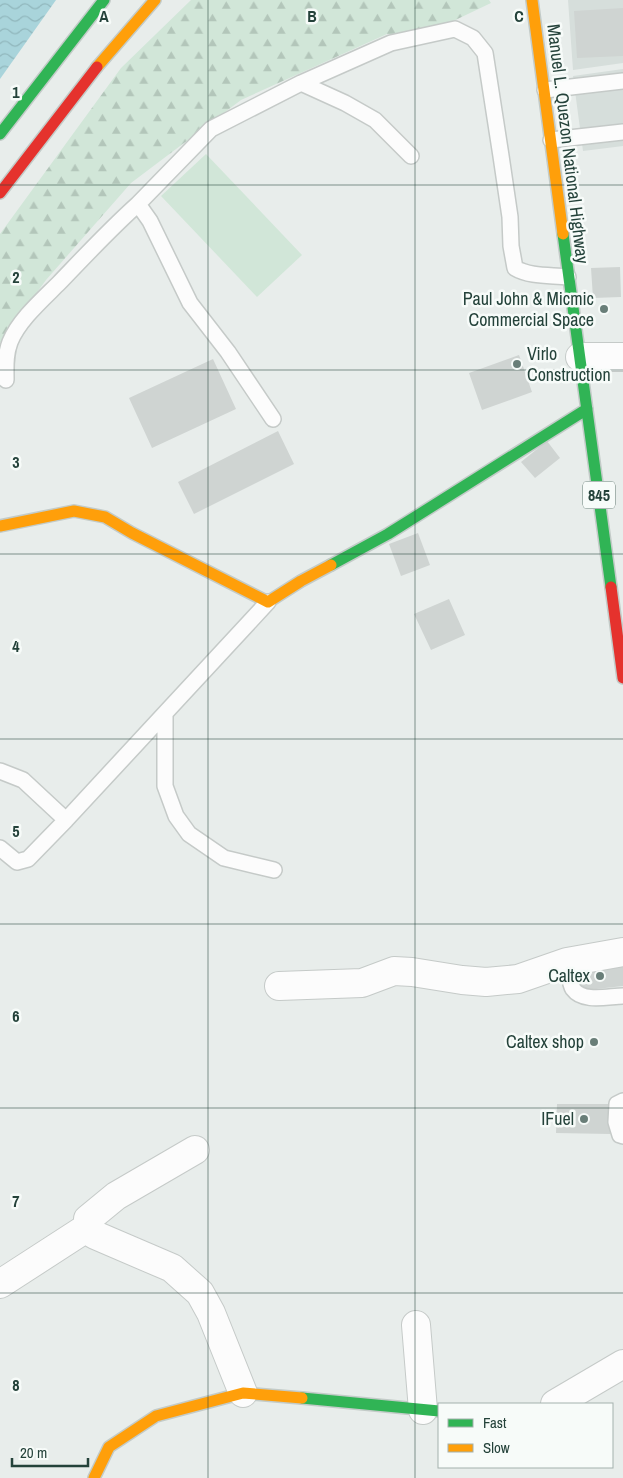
<svg xmlns="http://www.w3.org/2000/svg" width="623" height="1478" viewBox="0 0 623 1478" font-family="'Archivo Narrow',sans-serif">
<style>
.built{fill:#d6dedb}
.forest{fill:url(#forest-firs)}
.park{fill:#d1e6d8}
.water{fill:url(#water-waves)}
.building{fill:#cfd4d2}
.lines{fill:none;stroke-linecap:round;stroke-linejoin:round}
.lane-casing{stroke:#c5cac8;stroke-width:18}
.street-casing{stroke:#c5cac8;stroke-width:30}
.fast-casing{stroke:#c3cbc8;stroke-width:14}
.slow-casing{stroke:#c3cbc8;stroke-width:14}
.jam-casing{stroke:#c3cbc8;stroke-width:14}
.lane{stroke:#fcfcfc;stroke-width:15}
.street{stroke:#fcfcfc;stroke-width:28}
.fast{stroke:#30b455;stroke-width:11}
.slow{stroke:#ff9f0a;stroke-width:11}
.jam{stroke:#e5322d;stroke-width:11}
.grid{fill:none;stroke:#24423a;stroke-width:1;stroke-opacity:0.55}
.poi-dot{fill:#697e78;stroke:#f7fbf9;stroke-width:2}
.labels{text-anchor:middle;stroke-width:5;stroke-linejoin:round;paint-order:stroke}
.shield{fill:#f7fbf9;stroke:#637a73;stroke-width:1}
.shield-label{font-size:16px;font-weight:bold;fill:#24423a}
.street-label{font-size:18px;fill:#24423a;stroke:#f7fbf9}
.poi-label{font-size:18px;fill:#24423a;stroke:#f7fbf9;text-anchor:end}
.grid-label{font-size:16px;text-anchor:middle;font-weight:bold;fill:#24423a;stroke:#f7fbf9;stroke-width:5;stroke-linejoin:round;paint-order:stroke}
</style>
<defs>
<pattern id="forest-firs" width="22" height="20" patternUnits="userSpaceOnUse" patternTransform="scale(1.25)"><rect width="22" height="20" fill="#d1e6d8"/><path d="M5 1l3.5 6h-7zM16 11l3.5 6h-7z" fill="#b3c6ba"/></pattern>
<pattern id="water-waves" width="16" height="10" patternUnits="userSpaceOnUse" patternTransform="scale(1.25)"><rect width="16" height="10" fill="#a9d4db"/><path d="M0 5q4-4 8 0t8 0" fill="none" stroke="#91b7bd"/></pattern>
</defs>
<rect width="100%" height="100%" fill="#e8edeb"/>
<path class="built" d="M 568,0 L 623,0 L 623,63 L 573,70 Z
M 623,69 L 623,146 L 583,151 L 573,76 Z"/>
<path class="forest" d="M 191,0 L 489,0 L 491,3 L 426,34 L 387,34 L 241,100 L 131,183 L 46,280 L 0,343 L 0,234 L 121,68 Z"/>
<path class="park" d="M 206,154 L 302,255 L 257,297 L 161,196 Z"/>
<path class="water" d="M 0,0 L 56,0 L 0,79 Z"/>
<path class="building" d="M 623,8 L 623,56 L 577,58 L 574,11 Z
M 620,267 L 621,297 L 593,298 L 591,268 Z
M 519,355 L 532,392 L 482,410 L 469,373 Z
M 213,359 L 236,409 L 152,448 L 129,398 Z
M 278,431 L 294,464 L 194,514 L 178,482 Z
M 547,441 L 560,458 L 535,478 L 521,462 Z
M 418,533 L 430,565 L 401,576 L 389,544 Z
M 449,599 L 465,635 L 431,650 L 414,614 Z
M 623,962 L 623,986 L 578,991 L 576,966 Z
M 557,1104 L 611,1104 L 610,1134 L 556,1133 Z"/>
<g class="lines">
<defs>
<path id="lane" d="M 301,83 L 345,103 L 375,120 L 411,156
M 545,90 L 623,81
M 551,140 L 623,132
M 138,204 L 211,129 L 301,83 L 391,43 L 455,29 L 473,38 L 485,53 L 501,156 L 510,217 L 511,246 L 515,268 C 530,277 551,275 568,277
M 6,380 C 6,367 5,355 10,342 C 19,320 42,300 59,283 C 85,256 110,229 138,204 L 150,221 L 190,303 L 228,352 L 273,419
M 165,714 L 165,786 L 176,816 L 189,834 L 224,858 L 274,870
M 0,771 L 23,780 L 66,820
M 0,848 L 17,862 L 28,859 L 66,820 L 268,602
M 567,962 C 569,970 569,983 573,989 C 583,1003 609,996 623,996
M 623,1101 L 617,1104 L 616,1122 L 620,1135 L 623,1136"/>
<path id="street" d="M 580,357 L 623,357
M 279,986 L 362,983 L 394,971 L 412,972 L 462,980 L 486,982 L 518,979 L 567,962 L 623,952
M 88,1227 L 88,1219 L 116,1196 L 195,1150
M 0,1284 L 88,1227 L 95,1235 L 172,1268 L 200,1293 L 211,1313 L 243,1393
M 416,1325 L 423,1410
M 555,1404 L 623,1364"/>
<path id="fast" d="M 0,134 L 104,0
M 563,234 L 611,587
M 331,565 L 388,534 L 587,409
M 302,1398 L 439,1411"/>
<path id="slow" d="M 532,0 L 563,234
M 97,67 L 155,0
M 0,526 L 74,511 L 105,517 L 132,533 L 268,602 L 301,581 L 331,565
M 94,1478 L 109,1447 L 156,1416 L 243,1393 L 302,1398"/>
<path id="jam" d="M 0,193 L 97,67
M 611,587 L 623,678"/>
</defs>
<use href="#lane" class="lane-casing"/>
<use href="#street" class="street-casing"/>
<use href="#fast" class="fast-casing"/>
<use href="#slow" class="slow-casing"/>
<use href="#jam" class="jam-casing"/>
<use href="#lane" class="lane"/>
<use href="#street" class="street"/>
<use href="#fast" class="fast"/>
<use href="#slow" class="slow"/>
<use href="#jam" class="jam"/>
</g>
<path class="grid" d="M 208,0 L 208,1478M 415,0 L 415,1478M 0,185 L 623,185M 0,370 L 623,370M 0,554 L 623,554M 0,739 L 623,739M 0,924 L 623,924M 0,1108 L 623,1108M 0,1293 L 623,1293"/>
<g class="poi-dot">
<circle cx="604" cy="309" r="5"/>
<circle cx="517" cy="364" r="5"/>
<circle cx="600" cy="976" r="5"/>
<circle cx="594" cy="1042" r="5"/>
<circle cx="584" cy="1119" r="5"/>
</g>
<g class="labels">
<rect class="shield" x="583" y="481.5" width="32" height="27" rx="4"/>
<g class="shield-label">
<text x="599" y="501">845</text>
</g>
<g class="street-label">
<text transform="translate(568 144) rotate(83)" y="6">Manuel L. Quezon National Highway</text>
</g>
<g class="poi-label">
<text x="594" y="305">Paul John &amp; Micmic<tspan x="594" dy="21">Commercial Space</tspan></text>
<text x="527" y="360" text-anchor="start">Virlo<tspan x="527" dy="21">Construction</tspan></text>
<text x="590" y="982">Caltex</text>
<text x="584" y="1048">Caltex shop</text>
<text x="574" y="1125">IFuel</text>
</g>
</g>
<g class="grid-label">
<text x="104" y="22">A</text>
<text x="312" y="22">B</text>
<text x="519" y="22">C</text>
<text x="16" y="98">1</text>
<text x="16" y="283">2</text>
<text x="16" y="468">3</text>
<text x="16" y="652">4</text>
<text x="16" y="837">5</text>
<text x="16" y="1022">6</text>
<text x="16" y="1207">7</text>
<text x="16" y="1391">8</text>
</g>
<rect x="438" y="1403" width="175" height="65" fill="#f7fbf9" stroke="#a3b1ad"/>
<rect x="448" y="1419" width="25" height="8" fill="#30b455" stroke="#a3b1ad"/>
<text x="483" y="1428" font-size="15" fill="#24423a">Fast</text>
<rect x="448" y="1444" width="25" height="8" fill="#ff9f0a" stroke="#a3b1ad"/>
<text x="483" y="1453" font-size="15" fill="#24423a">Slow</text>
<path d="M12 1458v8h76v-8" fill="none" stroke="#24423a" stroke-width="2.5"/>
<text x="20" y="1458" font-size="15" fill="#24423a" stroke="#f7fbf9" stroke-width="4" paint-order="stroke">20 m</text>
</svg>
